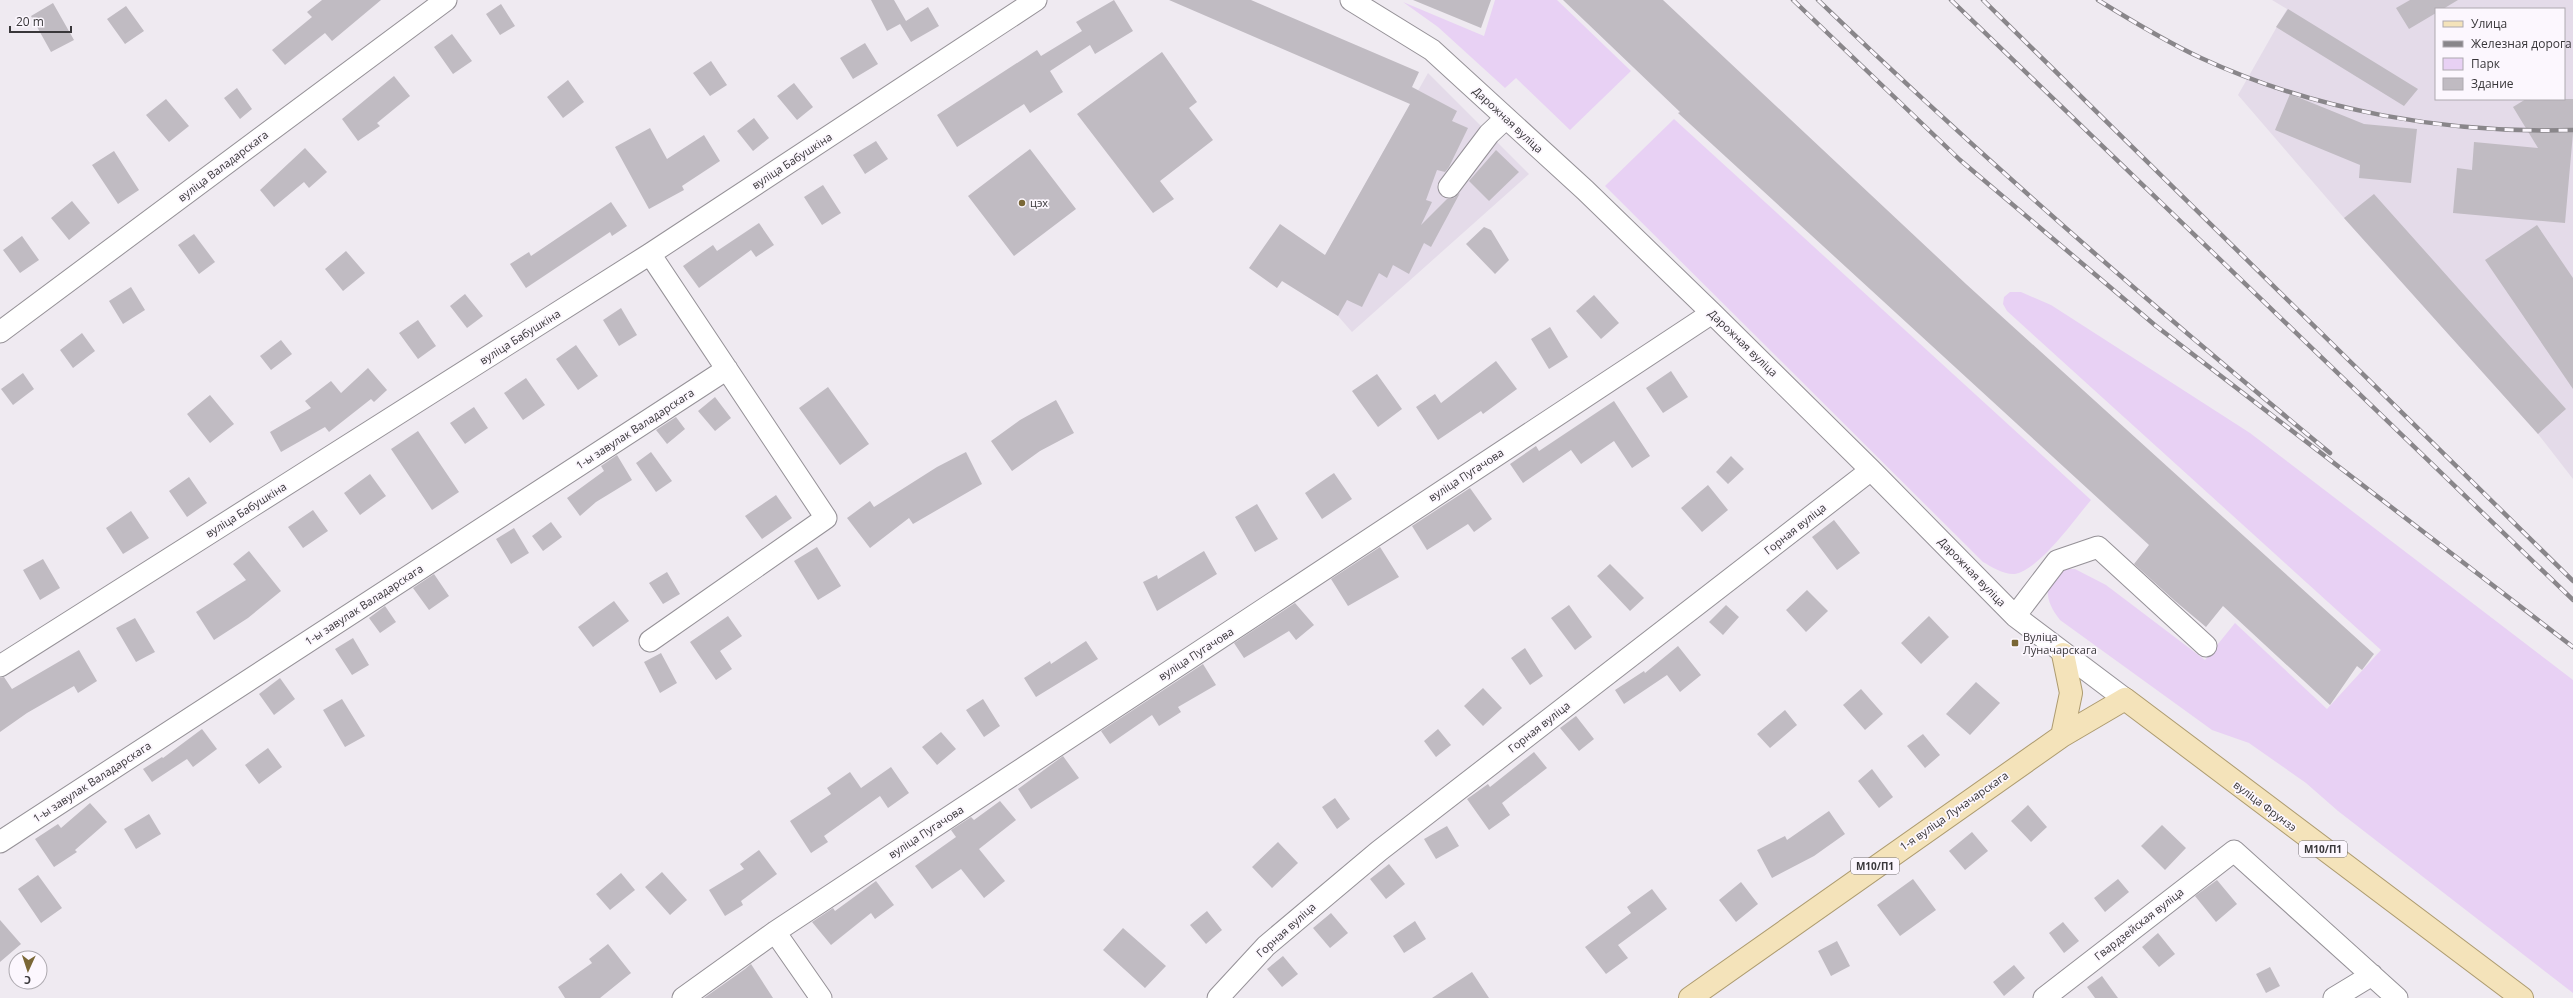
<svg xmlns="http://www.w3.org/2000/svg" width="2573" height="998" viewBox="0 0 2573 998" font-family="'Open Sans',sans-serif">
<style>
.built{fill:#e4dbe9;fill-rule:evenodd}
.green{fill:#e8d1f4}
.building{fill:#c0bbc2}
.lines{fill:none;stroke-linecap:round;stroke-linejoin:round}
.minor-casing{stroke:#959197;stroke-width:23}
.major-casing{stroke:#ad9b6f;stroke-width:24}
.minor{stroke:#fff;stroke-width:21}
.major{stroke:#f4e3ba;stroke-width:22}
.rail-casing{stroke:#89868a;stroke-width:4.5}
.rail{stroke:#fcf7fe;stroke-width:3;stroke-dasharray:9;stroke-linecap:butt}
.poi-dot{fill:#7a6736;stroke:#fcf7fe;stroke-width:1.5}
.labels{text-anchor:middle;stroke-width:3.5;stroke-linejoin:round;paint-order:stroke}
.shield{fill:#fcf7fe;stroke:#747175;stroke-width:1}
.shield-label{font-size:10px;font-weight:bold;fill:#39373a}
.street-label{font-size:11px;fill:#39373a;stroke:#fcf7fe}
.poi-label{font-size:11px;fill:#39373a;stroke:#fcf7fe;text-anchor:start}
</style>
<rect width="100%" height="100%" fill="#efeaf1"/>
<path class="built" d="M 2272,0 L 2573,0 L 2573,479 L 2538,434 L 2344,218 L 2238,95 L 2287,9 ZM 2436,9 L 2564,9 L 2564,99 L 2436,99 Z
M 1428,73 L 1529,174 L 1352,332 L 1338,316 L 1303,294 Z"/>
<path class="green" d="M 1495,0 L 1557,0 L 1631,71 L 1570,130 L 1516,78 L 1505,88 L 1438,27 L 1403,2 L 1484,36 Z
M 1674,119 L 2091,500 C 2074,520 2040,569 2015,574 C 2004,575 1992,567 1983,562 L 1605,186 Z
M 2010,292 L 2021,292 L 2051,305 L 2250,433 L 2573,680 L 2573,993 L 2338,811 L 2306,783 L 2249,743 L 2212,730 L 2060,620 C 2051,608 2046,599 2048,583 L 2063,569 L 2075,569 L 2106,585 L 2205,660 L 2235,623 L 2327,709 L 2381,650 L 2007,311 L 2003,304 L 2004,297 Z"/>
<path class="building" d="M 322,0 L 381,0 L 332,41 L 325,33 L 285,65 L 272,50 L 312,17 L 307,12 Z
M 871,0 L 894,0 L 906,21 L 928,7 L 939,26 L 911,42 L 900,24 L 887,31 Z
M 1114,0 L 1133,31 L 1095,54 L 1090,45 L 1050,71 L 1063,92 L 1030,113 L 1024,104 L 957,147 L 937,115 L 1037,50 L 1041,56 L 1082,31 L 1076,22 Z
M 1169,0 L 1251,0 L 1419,72 L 1412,87 L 1457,111 L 1452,121 L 1468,128 L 1449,167 L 1445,172 L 1437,170 L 1426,200 L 1432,202 L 1421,225 L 1447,199 L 1454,198 L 1460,193 L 1431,247 L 1424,243 L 1409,274 L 1393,265 L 1387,278 L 1379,273 L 1362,307 L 1347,300 L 1338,316 L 1282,281 L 1277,288 L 1249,268 L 1280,224 L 1325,255 L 1410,104 Z
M 1413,0 L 1491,0 L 1481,28 Z
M 1563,0 L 1663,0 L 1966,284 L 2374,654 L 2362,670 L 2357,666 L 2330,705 L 2223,606 L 2206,627 L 2175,601 L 2134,564 L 2149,545 L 1678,113 L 1680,112 Z
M 2410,0 L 2458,0 L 2443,9 L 2436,9 L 2436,13 L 2409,29 L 2396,8 Z
M 53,3 L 74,40 L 51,52 L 31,16 Z
M 501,4 L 515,26 L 500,35 L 486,14 Z
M 126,6 L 144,31 L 125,44 L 107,19 Z
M 2288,9 L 2418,89 L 2404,106 L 2276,27 Z
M 452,34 L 472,61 L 453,74 L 434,47 Z
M 865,43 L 878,64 L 853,79 L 840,58 Z
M 1162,52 L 1197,102 L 1189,108 L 1213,140 L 1160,181 L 1174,199 L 1153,213 L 1077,114 Z
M 711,61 L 727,85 L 710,96 L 693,73 Z
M 394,76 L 410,96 L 377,123 L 380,126 L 358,141 L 342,119 Z
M 568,80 L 584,102 L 563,118 L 547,97 Z
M 794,83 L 813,107 L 797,120 L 777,96 Z
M 237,88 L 252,109 L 240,119 L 224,98 Z
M 2290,94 L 2364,124 L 2417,129 L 2411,183 L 2359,178 L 2360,165 L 2275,130 Z
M 166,99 L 189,126 L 169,142 L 146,115 Z
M 2526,99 L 2573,99 L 2573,133 L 2565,223 L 2453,213 L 2457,168 L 2472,170 L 2474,142 L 2538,148 L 2513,107 Z
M 754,118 L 769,138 L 753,151 L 737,131 Z
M 650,128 L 667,159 L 704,135 L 720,161 L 682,186 L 684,190 L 649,209 L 615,147 Z
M 876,141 L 888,159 L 865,174 L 853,155 Z
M 305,148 L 327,172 L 309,188 L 304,182 L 274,207 L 260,190 Z
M 1030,149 L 1076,209 L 1014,256 L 968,196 Z
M 1496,150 L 1519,172 L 1489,201 L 1469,181 Z
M 114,151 L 139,190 L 118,204 L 92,165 Z
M 823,185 L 841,213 L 822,225 L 804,197 Z
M 2374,194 L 2566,409 L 2538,434 L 2344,218 Z
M 72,201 L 90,223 L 69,240 L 51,218 Z
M 611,202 L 627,226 L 612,236 L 610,232 L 526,288 L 510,264 L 529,252 L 531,256 Z
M 759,223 L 774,245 L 756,257 L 751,250 L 699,288 L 683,266 L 713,245 L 717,251 Z
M 2537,225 L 2573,278 L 2573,389 L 2485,260 Z
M 1484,227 L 1491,230 L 1509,260 L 1495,274 L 1466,244 Z
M 194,234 L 215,262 L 199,274 L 178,245 Z
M 22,236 L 39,260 L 20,273 L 3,250 Z
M 346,251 L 365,273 L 343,291 L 325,269 Z
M 131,287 L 145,310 L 123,324 L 109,301 Z
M 465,294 L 483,316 L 467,328 L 450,306 Z
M 1594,295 L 1619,323 L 1601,339 L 1576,311 Z
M 621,308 L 637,335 L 619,346 L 603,320 Z
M 418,320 L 436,346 L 418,359 L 399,333 Z
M 1550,327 L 1568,357 L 1549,369 L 1531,339 Z
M 82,333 L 95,351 L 73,368 L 60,350 Z
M 281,340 L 292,354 L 271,370 L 260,356 Z
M 576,345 L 598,376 L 578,390 L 556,359 Z
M 1496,361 L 1517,389 L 1483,414 L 1481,411 L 1438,440 L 1416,407 L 1435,394 L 1441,403 Z
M 368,368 L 387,390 L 374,402 L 371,399 L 329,432 L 325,427 L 281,452 L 270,432 L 311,408 L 305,401 L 331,381 L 341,393 Z
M 1671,371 L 1688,397 L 1663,413 L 1646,388 Z
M 23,373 L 34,389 L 13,405 L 1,389 Z
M 1377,374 L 1402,409 L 1378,427 L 1352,391 Z
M 526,378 L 545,405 L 523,420 L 504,393 Z
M 828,387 L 869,444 L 840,465 L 799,408 Z
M 210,395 L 234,424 L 210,443 L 187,414 Z
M 715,397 L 731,418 L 715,431 L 698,411 Z
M 1056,400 L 1074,433 L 1040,451 L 1012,471 L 991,441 L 1020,420 Z
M 1614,401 L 1650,456 L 1632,468 L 1614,441 L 1581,464 L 1571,450 L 1523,483 L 1510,464 L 1536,446 L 1539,451 Z
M 474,407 L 488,428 L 465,444 L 450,423 Z
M 676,417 L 685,429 L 667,444 L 656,430 Z
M 418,431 L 459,492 L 432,510 L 391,449 Z
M 651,452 L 672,481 L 656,492 L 636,463 Z
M 966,452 L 982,484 L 913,524 L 909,518 L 870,548 L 847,518 L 870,501 L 874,507 L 937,467 Z
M 617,455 L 632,480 L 596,502 L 580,516 L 567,498 L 604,471 L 601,466 Z
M 1731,456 L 1744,469 L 1728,484 L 1716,472 Z
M 1334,473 L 1352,499 L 1322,519 L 1305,493 Z
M 370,474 L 386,496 L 360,515 L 344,493 Z
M 189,477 L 207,503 L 187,517 L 169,491 Z
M 1708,485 L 1728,510 L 1702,532 L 1681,508 Z
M 1470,488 L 1492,519 L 1474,532 L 1468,524 L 1427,550 L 1412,526 Z
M 776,495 L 792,518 L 762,539 L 745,516 Z
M 1257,504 L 1278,539 L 1255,552 L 1235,517 Z
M 313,510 L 328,531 L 303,548 L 288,527 Z
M 131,511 L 149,538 L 123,554 L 106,528 Z
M 1834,520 L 1860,553 L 1837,570 L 1812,537 Z
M 551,522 L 562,537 L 543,551 L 532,536 Z
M 514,528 L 529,553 L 511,564 L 496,539 Z
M 817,547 L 841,586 L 818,600 L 794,561 Z
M 1380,547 L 1399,577 L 1348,606 L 1331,579 Z
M 249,551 L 281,591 L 248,618 L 214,640 L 196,612 L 246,580 L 233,564 Z
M 1204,551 L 1217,574 L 1157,611 L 1143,582 L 1157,575 L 1158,579 Z
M 43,559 L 60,588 L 40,600 L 23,570 Z
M 1610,564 L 1644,598 L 1630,611 L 1597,576 Z
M 667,572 L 680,594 L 663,604 L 649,583 Z
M 434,574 L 449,596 L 429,610 L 413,588 Z
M 1807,590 L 1828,611 L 1806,632 L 1786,610 Z
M 614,601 L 629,621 L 593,647 L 578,627 Z
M 1295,603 L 1314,625 L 1296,640 L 1289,631 L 1244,658 L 1234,643 Z
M 1569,605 L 1592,637 L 1575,650 L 1551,618 Z
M 1726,605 L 1739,617 L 1723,635 L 1709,622 Z
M 385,606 L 396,622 L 380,633 L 369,618 Z
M 728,616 L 742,636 L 720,651 L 732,669 L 716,680 L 690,642 Z
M 1929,616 L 1949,637 L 1921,664 L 1901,643 Z
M 135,618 L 155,652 L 136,662 L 116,628 Z
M 353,638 L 369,665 L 352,675 L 335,649 Z
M 1086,641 L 1098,659 L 1036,697 L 1024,678 L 1050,661 L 1051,664 Z
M 1678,646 L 1701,675 L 1680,692 L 1667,675 L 1624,704 L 1615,690 L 1644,671 L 1645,673 Z
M 1525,648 L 1543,676 L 1530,685 L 1511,658 Z
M 79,650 L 97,681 L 78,693 L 74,686 L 27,713 L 0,732 L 0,678 L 4,677 L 12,689 Z
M 661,653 L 677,683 L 660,693 L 644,662 Z
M 1203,664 L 1216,685 L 1178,707 L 1181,712 L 1159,726 L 1152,715 L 1110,744 L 1101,731 Z
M 280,678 L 295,699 L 274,715 L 259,694 Z
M 1976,682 L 2000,703 L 1970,735 L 1946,714 Z
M 1483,688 L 1502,708 L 1483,726 L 1464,706 Z
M 1861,689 L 1883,714 L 1865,730 L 1843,705 Z
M 342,699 L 365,736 L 345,747 L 323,710 Z
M 983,699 L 1000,726 L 984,737 L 966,710 Z
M 1785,710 L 1797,725 L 1770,748 L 1757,734 Z
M 1576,716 L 1594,739 L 1579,751 L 1560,728 Z
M 202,729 L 217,749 L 193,767 L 187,759 L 152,782 L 143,769 L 162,757 L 163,758 Z
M 1438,729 L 1451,745 L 1436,757 L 1424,741 Z
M 941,732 L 956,749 L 937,765 L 922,747 Z
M 1923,734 L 1940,755 L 1925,768 L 1907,746 Z
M 268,748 L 282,767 L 259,784 L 245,765 Z
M 1534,752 L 1547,768 L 1502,803 L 1510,815 L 1489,830 L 1467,799 L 1488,784 L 1490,787 Z
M 1063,756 L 1079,778 L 1031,809 L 1018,789 Z
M 891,767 L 909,793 L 888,808 L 880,796 L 824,836 L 828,842 L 811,853 L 790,821 L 831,794 L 827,788 L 850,772 L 861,788 Z
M 1872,769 L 1893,797 L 1879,808 L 1858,781 Z
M 1335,798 L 1350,819 L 1337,829 L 1322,807 Z
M 1000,801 L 1016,820 L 979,849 L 1005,881 L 984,898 L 961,869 L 932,889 L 915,866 L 956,837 L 951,830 L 971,817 L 974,820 Z
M 90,803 L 107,822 L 75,850 L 77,852 L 54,867 L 35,839 L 58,824 L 61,828 Z
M 2028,805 L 2047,827 L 2031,842 L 2011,821 Z
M 1829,811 L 1845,834 L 1814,856 L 1772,878 L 1757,850 L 1785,836 L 1787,840 Z
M 149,814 L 161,834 L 136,849 L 124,829 Z
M 2162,825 L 2186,848 L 2165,870 L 2141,846 Z
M 1447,826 L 1459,846 L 1436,859 L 1424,839 Z
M 1972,832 L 1988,851 L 1965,870 L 1949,851 Z
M 1278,842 L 1298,863 L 1272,888 L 1252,867 Z
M 759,850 L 777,874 L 741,901 L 743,905 L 725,916 L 709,890 L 744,869 L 740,864 Z
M 1389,864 L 1405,884 L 1386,899 L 1370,879 Z
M 662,872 L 687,900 L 670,915 L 645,887 Z
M 621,873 L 635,890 L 610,910 L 596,894 Z
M 38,875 L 62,908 L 41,923 L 18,889 Z
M 1913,879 L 1936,910 L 1900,936 L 1877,905 Z
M 2118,879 L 2129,892 L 2105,912 L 2094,898 Z
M 2217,880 L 2237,904 L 2216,922 L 2195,896 Z
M 876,881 L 894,905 L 875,919 L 871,913 L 831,945 L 812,922 L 833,908 L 835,911 Z
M 1741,882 L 1758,904 L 1736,922 L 1719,900 Z
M 1652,889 L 1667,909 L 1618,945 L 1628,958 L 1606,974 L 1585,947 L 1631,913 L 1627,907 Z
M 1207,911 L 1222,930 L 1206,944 L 1190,925 Z
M 1331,913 L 1348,933 L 1330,948 L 1313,928 Z
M 0,920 L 21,944 L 0,962 Z
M 1415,921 L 1426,939 L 1404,953 L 1393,936 Z
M 2063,922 L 2079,941 L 2064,953 L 2049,933 Z
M 1123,928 L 1166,966 L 1145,988 L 1103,950 Z
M 2158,933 L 2175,954 L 2159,967 L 2142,947 Z
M 1837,941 L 1850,966 L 1831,976 L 1818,951 Z
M 608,944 L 631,973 L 600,998 L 565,998 L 558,987 L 592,963 L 589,959 Z
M 1283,956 L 1298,974 L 1282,987 L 1267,969 Z
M 751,964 L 773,998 L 704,998 L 745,969 Z
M 2014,965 L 2025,978 L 2004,996 L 1993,982 Z
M 2270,967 L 2280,986 L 2266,993 L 2256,974 Z
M 1472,972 L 1489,998 L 1432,998 Z
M 2102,976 L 2118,998 L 2095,998 L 2087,987 Z"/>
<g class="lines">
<defs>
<path id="minor" d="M 1351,0 L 1432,50 L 1585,190 L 1712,313 L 1871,470 L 2015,616 L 2125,699
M 1449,187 L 1489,134 L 1506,118
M 0,332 L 446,0
M 2015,616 L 2057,561 L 2098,547 L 2206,646
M 650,641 L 826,518 L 650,254
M 0,666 L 650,254 L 1036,0
M 0,842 L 727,369
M 775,932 L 821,998
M 683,998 L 775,932 L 1712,313
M 1218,998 L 1266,946 L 1379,851 L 1871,470
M 2044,998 L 2234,851 L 2397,998
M 2334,998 L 2372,975"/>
<path id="major" d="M 2062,736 L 2071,693 L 2063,654
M 1690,998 L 2062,736 L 2125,699 L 2522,998"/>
</defs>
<use href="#minor" class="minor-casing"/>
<use href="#major" class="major-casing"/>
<use href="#minor" class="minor"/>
<use href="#major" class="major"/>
<defs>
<path id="rail" d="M 1793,0 L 1960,160 L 2156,326 L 2573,647
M 1818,0 C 1982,158 2154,308 2330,453
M 1951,0 L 2573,600
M 1983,0 L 2573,581
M 2098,0 C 2132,21 2165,41 2201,58 C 2316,111 2447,134 2573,130"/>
</defs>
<use href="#rail" class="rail-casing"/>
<use href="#rail" class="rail"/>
</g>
<g class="poi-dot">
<circle cx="1022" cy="203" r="4"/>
<rect x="2011" y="639" width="8" height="8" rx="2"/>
</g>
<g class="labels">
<g class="shield">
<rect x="2299" y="841" width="48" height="16" rx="3"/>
<rect x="1851" y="858" width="48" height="16" rx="3"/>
</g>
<g class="shield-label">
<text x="2323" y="853">М10/П1</text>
<text x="1875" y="870">М10/П1</text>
</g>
<g class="street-label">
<text transform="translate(1508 120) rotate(43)" y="4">Дарожная вуліца</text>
<text transform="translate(792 161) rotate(-33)" y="4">вуліца Бабушкіна</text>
<text transform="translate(223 166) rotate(-37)" y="4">вуліца Валадарскага</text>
<text transform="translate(520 337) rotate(-32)" y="4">вуліца Бабушкіна</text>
<text transform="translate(1743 343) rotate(44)" y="4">Дарожная вуліца</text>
<text transform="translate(635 429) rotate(-33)" y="4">1-ы завулак Валадарскага</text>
<text transform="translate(1466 475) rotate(-33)" y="4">вуліца Пугачова</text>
<text transform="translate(246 510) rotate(-32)" y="4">вуліца Бабушкіна</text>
<text transform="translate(1795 529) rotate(-38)" y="4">Горная вуліца</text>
<text transform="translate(1972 572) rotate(46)" y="4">Дарожная вуліца</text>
<text transform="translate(364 605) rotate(-33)" y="4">1-ы завулак Валадарскага</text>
<text transform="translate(1196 654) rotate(-33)" y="4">вуліца Пугачова</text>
<text transform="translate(1539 727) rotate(-38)" y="4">Горная вуліца</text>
<text transform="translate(92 782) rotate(-33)" y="4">1-ы завулак Валадарскага</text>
<text transform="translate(2265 806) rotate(37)" y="4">вуліца Фрунзэ</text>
<text transform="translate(1954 811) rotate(-35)" y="4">1-я вуліца Луначарскага</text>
<text transform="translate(926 832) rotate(-33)" y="4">вуліца Пугачова</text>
<text transform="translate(2139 924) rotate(-38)" y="4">Гвардзейская вуліца</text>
<text transform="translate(1286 930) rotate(-42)" y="4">Горная вуліца</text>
</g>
<g class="poi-label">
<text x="1030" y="207">цэх</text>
<text x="2023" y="641">Вуліца<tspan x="2023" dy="13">Луначарскага</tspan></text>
</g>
</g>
<rect x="2435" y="8" width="130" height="92" fill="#fcf7fe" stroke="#aeaab0"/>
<rect x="2443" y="21" width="20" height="6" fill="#f4e3ba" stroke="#aeaab0"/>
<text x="2471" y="28" font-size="12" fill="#39373a">Улица</text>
<rect x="2443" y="41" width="20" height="6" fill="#89868a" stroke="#aeaab0"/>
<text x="2471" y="48" font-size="12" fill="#39373a">Железная дорога</text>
<rect x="2443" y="58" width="20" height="12" fill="#e8d1f4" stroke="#aeaab0"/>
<text x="2471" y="68" font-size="12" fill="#39373a">Парк</text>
<rect x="2443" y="78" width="20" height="12" fill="#c0bbc2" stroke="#aeaab0"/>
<text x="2471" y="88" font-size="12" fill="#39373a">Здание</text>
<g transform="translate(28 970) rotate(183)"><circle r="19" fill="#fcf7fe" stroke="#aeaab0"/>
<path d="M0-3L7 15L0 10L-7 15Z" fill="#7a6736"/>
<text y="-6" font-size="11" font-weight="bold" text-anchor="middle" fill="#39373a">С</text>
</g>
<path d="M10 26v6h61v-6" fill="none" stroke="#39373a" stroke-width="2"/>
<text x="16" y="26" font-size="12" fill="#39373a" stroke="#fcf7fe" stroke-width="3" paint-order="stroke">20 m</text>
</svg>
